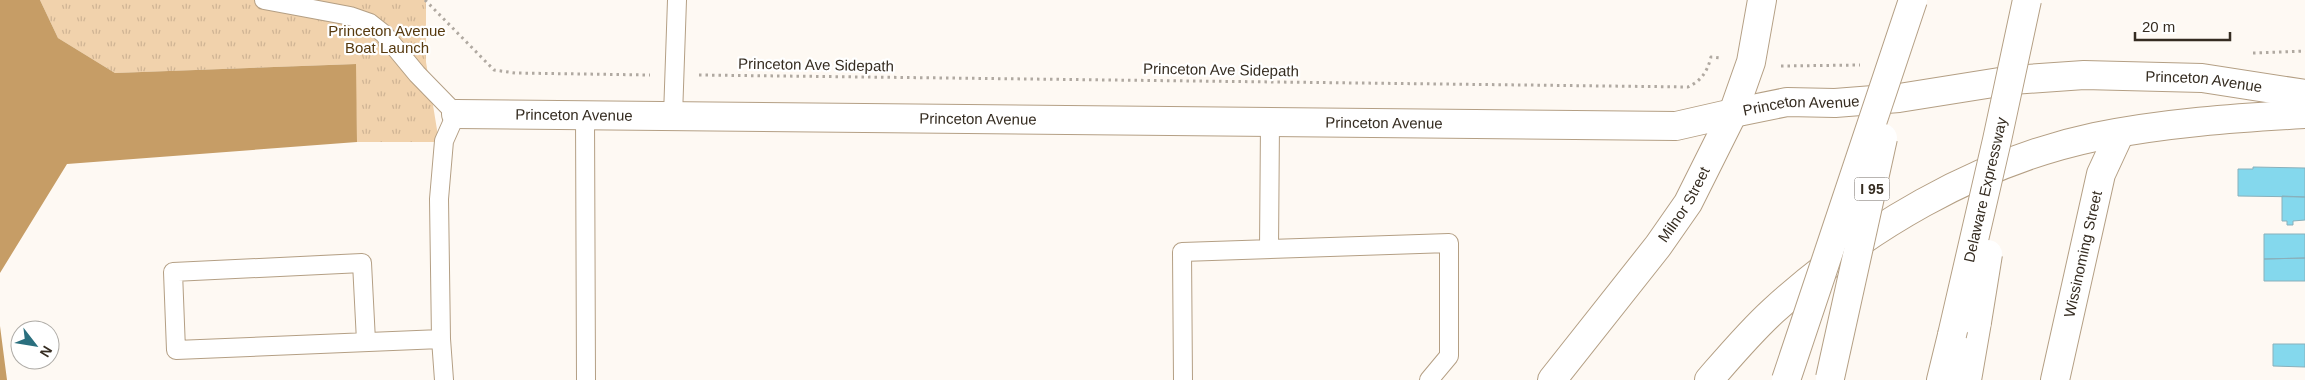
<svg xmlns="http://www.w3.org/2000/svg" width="2305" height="380" viewBox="0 0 2305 380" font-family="Arial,sans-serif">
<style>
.park{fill:url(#park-tufts)}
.water{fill:#c69d66}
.building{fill:#84d8ed;stroke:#89b0bb}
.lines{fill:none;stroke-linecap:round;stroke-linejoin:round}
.lane-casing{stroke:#b49f84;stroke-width:20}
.street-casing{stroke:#b49f84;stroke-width:30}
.secondary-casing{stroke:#b49f84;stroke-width:30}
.highway-casing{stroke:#b49f84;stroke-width:30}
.path{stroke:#b0a9a1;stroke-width:3;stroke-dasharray:2.5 4;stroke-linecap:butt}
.lane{stroke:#fff;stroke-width:18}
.street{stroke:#fff;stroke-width:28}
.secondary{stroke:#fff;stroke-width:28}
.highway{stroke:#fff;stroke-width:28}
.highway-bridge-casing{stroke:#b49f84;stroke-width:30;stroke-linecap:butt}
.highway-bridge{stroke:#fff;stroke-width:28}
.labels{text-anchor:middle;stroke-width:4.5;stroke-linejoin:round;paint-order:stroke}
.shield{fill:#fff;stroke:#726b64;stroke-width:1}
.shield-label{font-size:14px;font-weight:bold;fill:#352c21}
.park-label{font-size:15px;fill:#573a0f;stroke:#fff}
.street-label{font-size:15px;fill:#352c21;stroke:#fff}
</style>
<defs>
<pattern id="park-tufts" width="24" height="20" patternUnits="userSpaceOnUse" patternTransform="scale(1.25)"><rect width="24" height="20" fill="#f1d2ac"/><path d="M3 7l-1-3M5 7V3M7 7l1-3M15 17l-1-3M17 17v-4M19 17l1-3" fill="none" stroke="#cfb494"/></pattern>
</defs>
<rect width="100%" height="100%" fill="#fef9f3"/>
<path class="park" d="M 40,0 L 426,0 L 426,62 L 439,142 L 357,142 L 355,64 L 115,73 L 58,38 Z"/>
<path class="water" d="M 0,0 L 40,0 L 58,38 L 115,73 L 356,64 L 357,142 L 67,164 L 0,273 Z
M 0,326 L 7,380 L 0,380 Z"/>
<path class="building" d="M 2253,167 L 2305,168 L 2305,197 L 2238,196 L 2238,169 L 2253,169 Z
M 2282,196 L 2305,197 L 2305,220 L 2293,221 L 2293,225 L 2287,225 L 2287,221 L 2282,221 Z
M 2264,234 L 2305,234 L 2305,258 L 2264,259 Z
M 2305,258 L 2305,281 L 2264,281 L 2264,259 Z
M 2273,344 L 2305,344 L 2305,367 L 2273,366 Z"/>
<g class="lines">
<defs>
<path id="lane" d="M 264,0 L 350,16 L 370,23 L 384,34 L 417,74 L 456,114 L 444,141 L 439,199 L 441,339 L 444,380
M 585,115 L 586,380
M 673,116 L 677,0
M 1269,249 L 1270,122
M 366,341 L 362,263 L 173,272 L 176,350 L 441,339
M 1183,380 L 1182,252 L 1449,243 L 1449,356 L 1429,380"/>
<g id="street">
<path id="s1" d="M 456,114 L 1676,126 L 1733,113"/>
<path id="s2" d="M 2055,380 L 2101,174 L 2120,133"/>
</g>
<g id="secondary">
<path id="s3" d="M 1733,113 L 1787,102 L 1835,103 L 1899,98 L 2012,80 L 2084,75 L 2202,78 L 2305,94"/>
<path id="s4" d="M 1552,380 L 1658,246 L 1688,203 L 1733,113 L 1751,62 L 1762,0"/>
</g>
<path id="highway" d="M 1709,380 C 1729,357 1750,332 1773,311 C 1862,230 1976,162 2095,137 C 2164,123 2235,118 2305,114
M 1941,380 L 1952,335
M 1967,380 L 1977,322"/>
</defs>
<use href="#lane" class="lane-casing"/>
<use href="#street" class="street-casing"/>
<use href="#secondary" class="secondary-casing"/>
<use href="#highway" class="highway-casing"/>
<path class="path" d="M 425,0 L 494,70 L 515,73 L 650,75
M 2253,53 L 2305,51
M 1781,66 L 1860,65
M 699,75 L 1688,87 C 1702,80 1707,72 1711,57 L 1720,58"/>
<use href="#lane" class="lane"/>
<use href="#street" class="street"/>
<use href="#secondary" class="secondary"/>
<use href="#highway" class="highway"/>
<defs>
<g id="highway-bridge">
<path d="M 1977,322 L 1988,254"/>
<path id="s5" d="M 1952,335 L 1997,140 L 2027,0"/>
<path d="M 1830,378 L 1883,138"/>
<path d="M 1786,380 L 1913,0"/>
</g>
</defs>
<use href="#highway-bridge" class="highway-bridge-casing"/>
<use href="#highway-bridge" class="highway-bridge"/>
</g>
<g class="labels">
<rect class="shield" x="1854.5" y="177.5" width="35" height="23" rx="4"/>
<g class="shield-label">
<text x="1872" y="194">I 95</text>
</g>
<g class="park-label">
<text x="387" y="36">Princeton Avenue<tspan x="387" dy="17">Boat Launch</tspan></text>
</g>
<g class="street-label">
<text transform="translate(816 65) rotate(1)" y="5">Princeton Ave Sidepath</text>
<text transform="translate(1221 70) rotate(1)" y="5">Princeton Ave Sidepath</text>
<text dy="5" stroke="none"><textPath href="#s3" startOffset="474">Princeton Avenue</textPath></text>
<text dy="5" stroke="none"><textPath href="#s3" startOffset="69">Princeton Avenue</textPath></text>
<text dy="5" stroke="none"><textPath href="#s1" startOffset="118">Princeton Avenue</textPath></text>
<text dy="5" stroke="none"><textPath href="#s1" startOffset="522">Princeton Avenue</textPath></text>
<text dy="5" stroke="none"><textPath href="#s1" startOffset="928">Princeton Avenue</textPath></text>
<text dy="5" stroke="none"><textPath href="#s5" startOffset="149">Delaware Expressway</textPath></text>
<text dy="5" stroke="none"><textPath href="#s4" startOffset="220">Milnor Street</textPath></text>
<text dy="5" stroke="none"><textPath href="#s2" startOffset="129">Wissinoming Street</textPath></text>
</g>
</g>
<g transform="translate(35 345) rotate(121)"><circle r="24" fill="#ffffff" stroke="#aeaba6"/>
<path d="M0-4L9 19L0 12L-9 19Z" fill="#2a6f7e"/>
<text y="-8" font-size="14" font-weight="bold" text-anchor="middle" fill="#352c21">N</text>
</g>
<path d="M2135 32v8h95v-8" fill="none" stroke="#352c21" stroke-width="2.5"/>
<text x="2142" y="32" font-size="15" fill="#352c21" stroke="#ffffff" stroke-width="4" paint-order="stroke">20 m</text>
</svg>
